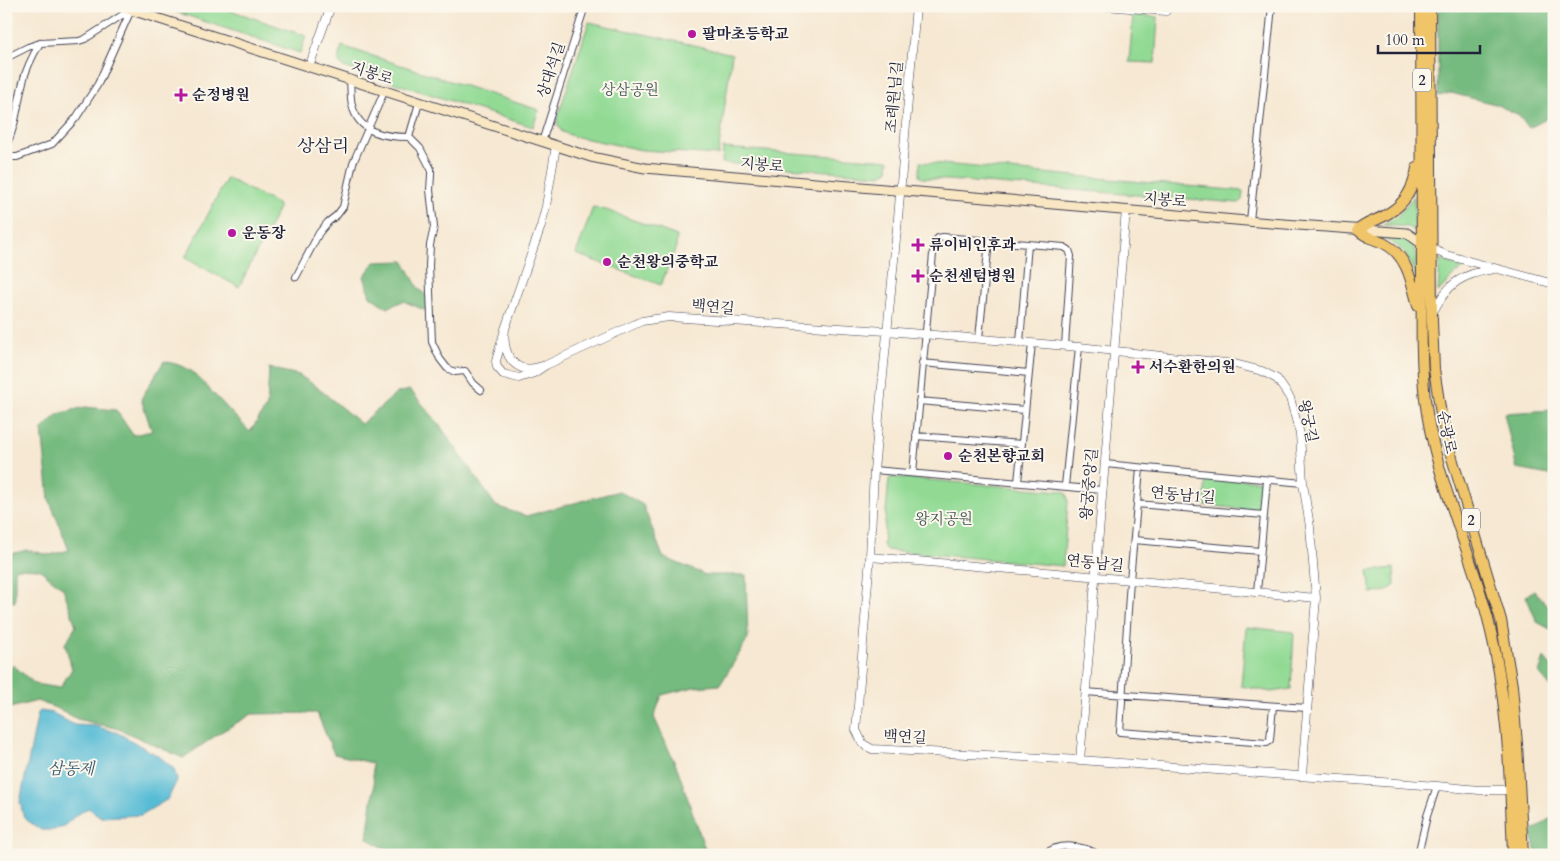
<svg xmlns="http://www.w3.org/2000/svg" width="1560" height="861" viewBox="0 0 1560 861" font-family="Cardo,'Noto Serif KR',serif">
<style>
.green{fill:#92da94;stroke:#5a7e68}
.forest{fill:#75ba7e;stroke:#4c6e5c}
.water{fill:#57bbd5;stroke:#3c6e88}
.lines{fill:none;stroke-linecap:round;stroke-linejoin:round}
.minor-casing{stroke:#424052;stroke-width:8}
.tertiary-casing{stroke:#424052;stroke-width:9}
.secondary-casing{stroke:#424052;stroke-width:11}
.primary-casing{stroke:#424052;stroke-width:12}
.minor{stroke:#fff;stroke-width:6}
.tertiary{stroke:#fff;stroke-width:8}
.secondary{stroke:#f9e7c3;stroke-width:9}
.primary{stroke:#f0c469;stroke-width:10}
.poi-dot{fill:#b5179e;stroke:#fbf7ec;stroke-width:2}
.labels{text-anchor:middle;stroke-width:4;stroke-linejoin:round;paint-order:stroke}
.shield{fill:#fbf7ec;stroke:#636270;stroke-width:1}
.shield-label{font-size:14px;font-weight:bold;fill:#22223b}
.poi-label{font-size:15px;font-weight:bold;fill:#22223b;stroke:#fbf7ec;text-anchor:start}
.street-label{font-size:15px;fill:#22223b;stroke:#fbf7ec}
.park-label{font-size:15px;fill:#445956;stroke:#fbf7ec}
.water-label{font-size:16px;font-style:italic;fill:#355871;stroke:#fbf7ec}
.quarter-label{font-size:18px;fill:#22223b;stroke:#fbf7ec}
</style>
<rect width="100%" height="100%" fill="#fbf7ec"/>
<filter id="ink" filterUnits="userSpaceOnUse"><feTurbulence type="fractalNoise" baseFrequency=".02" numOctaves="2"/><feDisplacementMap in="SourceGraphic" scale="10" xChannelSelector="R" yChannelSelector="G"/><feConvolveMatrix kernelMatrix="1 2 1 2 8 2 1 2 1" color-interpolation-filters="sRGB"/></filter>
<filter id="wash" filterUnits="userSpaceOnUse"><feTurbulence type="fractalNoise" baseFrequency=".0096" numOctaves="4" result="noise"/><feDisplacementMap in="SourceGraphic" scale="20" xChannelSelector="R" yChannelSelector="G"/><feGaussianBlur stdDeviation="1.12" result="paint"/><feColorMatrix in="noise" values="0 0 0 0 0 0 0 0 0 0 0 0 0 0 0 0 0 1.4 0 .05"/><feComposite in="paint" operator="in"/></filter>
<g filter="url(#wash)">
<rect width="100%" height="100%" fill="#f6e8d2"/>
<path class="green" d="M 158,6 L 218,6 L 306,36 L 300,53 Z
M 1133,15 L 1158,17 L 1155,63 L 1129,62 Z
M 589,22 L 703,47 L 732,54 L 718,155 L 642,150 L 573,136 L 562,132 L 558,125 L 557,119 Z
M 342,46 L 539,110 L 533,127 L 344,67 C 335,62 339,55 342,46 Z
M 723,148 L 889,160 L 888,171 L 881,175 L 722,163 Z
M 920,162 L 1243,191 L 1242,200 L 1238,203 L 922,178 L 919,176 Z
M 227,178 L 277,204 L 279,208 L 239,287 L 185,258 Z
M 1414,196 L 1415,231 L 1408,227 L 1383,225 L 1398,216 Z
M 593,207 L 606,210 L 677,236 L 676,247 L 661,285 L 576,254 Z
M 1383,239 C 1390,239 1401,238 1408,241 C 1418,246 1416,267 1416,277 C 1409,258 1402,245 1383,239 Z
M 1440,260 L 1465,267 L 1456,273 L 1438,292 Z
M 892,477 L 1062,491 L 1067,494 L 1068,501 L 1063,566 L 886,550 L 883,545 L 889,479 Z
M 1206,477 L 1263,481 L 1260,511 L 1204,505 Z
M 1394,568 L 1395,585 L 1387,591 L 1371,593 L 1368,571 Z
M 1246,627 L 1294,632 L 1291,689 L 1271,692 L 1241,686 Z"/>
<path class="forest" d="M 1438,6 L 1554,6 L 1554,115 L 1529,128 L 1519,115 L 1495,104 L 1451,93 L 1438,96 Z
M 404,261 L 418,288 L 429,298 L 427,311 L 403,301 L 387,308 L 370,296 L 364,276 L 375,262 Z
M 164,361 L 179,365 L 193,372 L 250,432 L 267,406 L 269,368 L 299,375 L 317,387 L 361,424 L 397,393 L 410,390 L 436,420 L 496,506 L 526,516 L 619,491 L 643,505 L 663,557 L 706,575 L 746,575 L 748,639 L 720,685 L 694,687 L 662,695 L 654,717 L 678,770 L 705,849 L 701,855 L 396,855 L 367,838 L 374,787 L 372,763 L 334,754 L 317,713 L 252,714 L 221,732 L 183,758 L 119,729 L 77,719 L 61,710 L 37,701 L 6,709 L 6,676 L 13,665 L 35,684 L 60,688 L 72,669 L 65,644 L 76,626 L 63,588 L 39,569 L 15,568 L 15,602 L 6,601 L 6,555 L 27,550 L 50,555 L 69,550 L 49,499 L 42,429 L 58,414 L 85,407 L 116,410 L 133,435 L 152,431 L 141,399 Z
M 1554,410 L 1554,476 L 1517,469 L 1504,413 Z
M 1534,590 L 1554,614 L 1554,631 L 1537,622 L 1526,596 Z
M 1544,658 L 1554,670 L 1554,691 L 1539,673 Z
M 1554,816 L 1554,855 L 1536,855 L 1532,832 Z"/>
<path class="water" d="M 40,711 L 53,713 L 74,725 L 95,726 L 118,733 L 160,757 L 174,769 L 177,780 L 168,799 L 141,815 L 101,817 L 88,808 L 75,816 L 65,825 L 54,830 L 41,830 L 24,818 L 20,802 L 38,713 Z"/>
</g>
<g filter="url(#ink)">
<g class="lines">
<defs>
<path id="minor" d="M 6,58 L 28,47 L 40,43 L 79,41 L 85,39 L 130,10
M 350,81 C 351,88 350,97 352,105 C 359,133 384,137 409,137
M 419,103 L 409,137 L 420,148 L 431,169 L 431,175 L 430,190 L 434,227 L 430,245 L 429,266 L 432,342 L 440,359 L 447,368 L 455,372 L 465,371 L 473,383 L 481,390
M 542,142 L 585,6
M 6,146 C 17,124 17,105 23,82 C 26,68 33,55 40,43
M 6,157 L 17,157 L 52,144 L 76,118 L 98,84 L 131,10
M 1250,221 L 1272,6
M 296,277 L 319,233 L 328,222 L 337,215 L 343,207 L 353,163 L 384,92
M 979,338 L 989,241
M 1020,342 L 1028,244
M 922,363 L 1029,373
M 919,401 L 1025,410
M 916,436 L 1022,444
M 1105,464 L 1303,483
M 874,470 L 1102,490
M 913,473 L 934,243 L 938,238 L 943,237 L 1064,247 L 1069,250 L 1071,256 L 1065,346
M 1018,482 L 1032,343
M 1065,486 L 1079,347
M 1137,504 L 1140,468
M 1264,515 L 1267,480
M 1134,540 L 1260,551
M 1257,592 L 1264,515 L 1137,504 L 1130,580 L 1120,732 L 1267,743 L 1270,740 L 1273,706
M 1085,692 L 1307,708
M 1044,855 C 1058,841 1085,846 1099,855
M 1418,855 L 1427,816 L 1437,786"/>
<path id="tertiary" d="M 916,6 L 898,218 L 874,470 L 870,557 L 856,730 L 863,744 L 872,749 L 1080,760 L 1437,786 L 1479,790 L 1514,790
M 1105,6 L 1166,11 L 1166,6
M 309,67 L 331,6
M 1429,248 L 1446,255 L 1554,284
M 1433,312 C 1448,283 1461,274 1494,269
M 505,329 C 503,343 506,362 522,368 C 530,370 539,367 546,365 L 534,373 L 519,378 L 503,374 L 497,367 L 496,361 L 505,329 L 541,226 L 546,206 L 556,146
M 546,365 L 642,321 L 669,317 L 886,331 L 1079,347 L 1235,364 L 1262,371 L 1277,379 L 1290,398 L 1300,434 L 1303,483 L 1310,527 L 1316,598 L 1302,775
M 870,557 L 1057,573 L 1316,598
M 1080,760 L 1126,210"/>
<path id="secondary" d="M 119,6 L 591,157 L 645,168 L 1258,222 L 1407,233 L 1421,243"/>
<path id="primary" d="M 1421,6 C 1422,93 1421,179 1422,265 C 1422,310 1420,354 1425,399 C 1434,475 1469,545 1488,619 C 1508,698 1510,774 1513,855
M 1430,6 L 1432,321 L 1434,369 L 1441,414 L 1449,448 L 1501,620 L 1512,686 L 1517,744 L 1523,855
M 1417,168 C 1414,187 1406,203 1389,213 C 1379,220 1367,222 1358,230 C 1366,238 1375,239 1385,244 C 1408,256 1412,284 1418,306"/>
</defs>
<use href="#minor" class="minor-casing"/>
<use href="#tertiary" class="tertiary-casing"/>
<use href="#secondary" class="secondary-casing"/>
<use href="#primary" class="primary-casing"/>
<use href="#minor" class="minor"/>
<use href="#tertiary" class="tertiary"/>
<use href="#secondary" class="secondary"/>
<use href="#primary" class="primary"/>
</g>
</g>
<g class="poi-dot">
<circle cx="692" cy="34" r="5"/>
<path d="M178.5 87.5h5v5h5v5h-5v5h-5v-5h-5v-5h5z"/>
<circle cx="232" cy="233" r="5"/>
<path d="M915.5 237.5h5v5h5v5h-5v5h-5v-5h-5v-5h5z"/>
<circle cx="607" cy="262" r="5"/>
<path d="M915.5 268.5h5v5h5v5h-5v5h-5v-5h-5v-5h5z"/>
<path d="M1135.5 359.5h5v5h5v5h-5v5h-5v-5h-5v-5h5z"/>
<circle cx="948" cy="456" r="5"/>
</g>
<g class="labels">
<g class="shield">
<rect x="1413" y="68.5" width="18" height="23" rx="4"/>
<rect x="1462" y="508.5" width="18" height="23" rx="4"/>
</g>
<g class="shield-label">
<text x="1422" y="85">2</text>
<text x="1471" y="525">2</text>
</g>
<g class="poi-label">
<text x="702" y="39">팔마초등학교</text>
<text x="192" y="100">순정병원</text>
<text x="242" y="238">운동장</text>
<text x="929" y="250">류이비인후과</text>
<text x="617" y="267">순천왕의중학교</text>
<text x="929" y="281">순천센텀병원</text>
<text x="1149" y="372">서수환한의원</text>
<text x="958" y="461">순천본향교회</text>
</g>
<g class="street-label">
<text transform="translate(551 70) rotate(-72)" y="5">상대석길</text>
<text transform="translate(372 73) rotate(18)" y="5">지봉로</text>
<text transform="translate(894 97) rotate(-85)" y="5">조례원님길</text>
<text transform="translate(762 165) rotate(5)" y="5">지봉로</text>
<text transform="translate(1165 200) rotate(5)" y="5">지봉로</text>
<text transform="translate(713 307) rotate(5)" y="5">백연길</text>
<text transform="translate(1308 421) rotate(78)" y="5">왕궁길</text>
<text transform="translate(1447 432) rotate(78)" y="5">순광로</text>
<text transform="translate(1089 484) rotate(-85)" y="5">왕궁중앙길</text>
<text transform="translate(1183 495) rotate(5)" y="5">연동남1길</text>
<text transform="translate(1095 563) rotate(6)" y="5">연동남길</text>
<text transform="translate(905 737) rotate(3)" y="5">백연길</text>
</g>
<g class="park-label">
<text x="630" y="95">상삼공원</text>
<text x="944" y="524">왕지공원</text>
</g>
<g class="water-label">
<text x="71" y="774">삼동제</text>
</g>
<g class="quarter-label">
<text x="323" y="152">상삼리</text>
</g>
</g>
<rect width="1560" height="861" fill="none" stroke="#fbf7ec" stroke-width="25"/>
<path d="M1378 45v8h102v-8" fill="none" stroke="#22223b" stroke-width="2.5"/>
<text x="1385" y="45" font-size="15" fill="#22223b" stroke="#fbf7ec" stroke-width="4" paint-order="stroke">100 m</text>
</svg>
